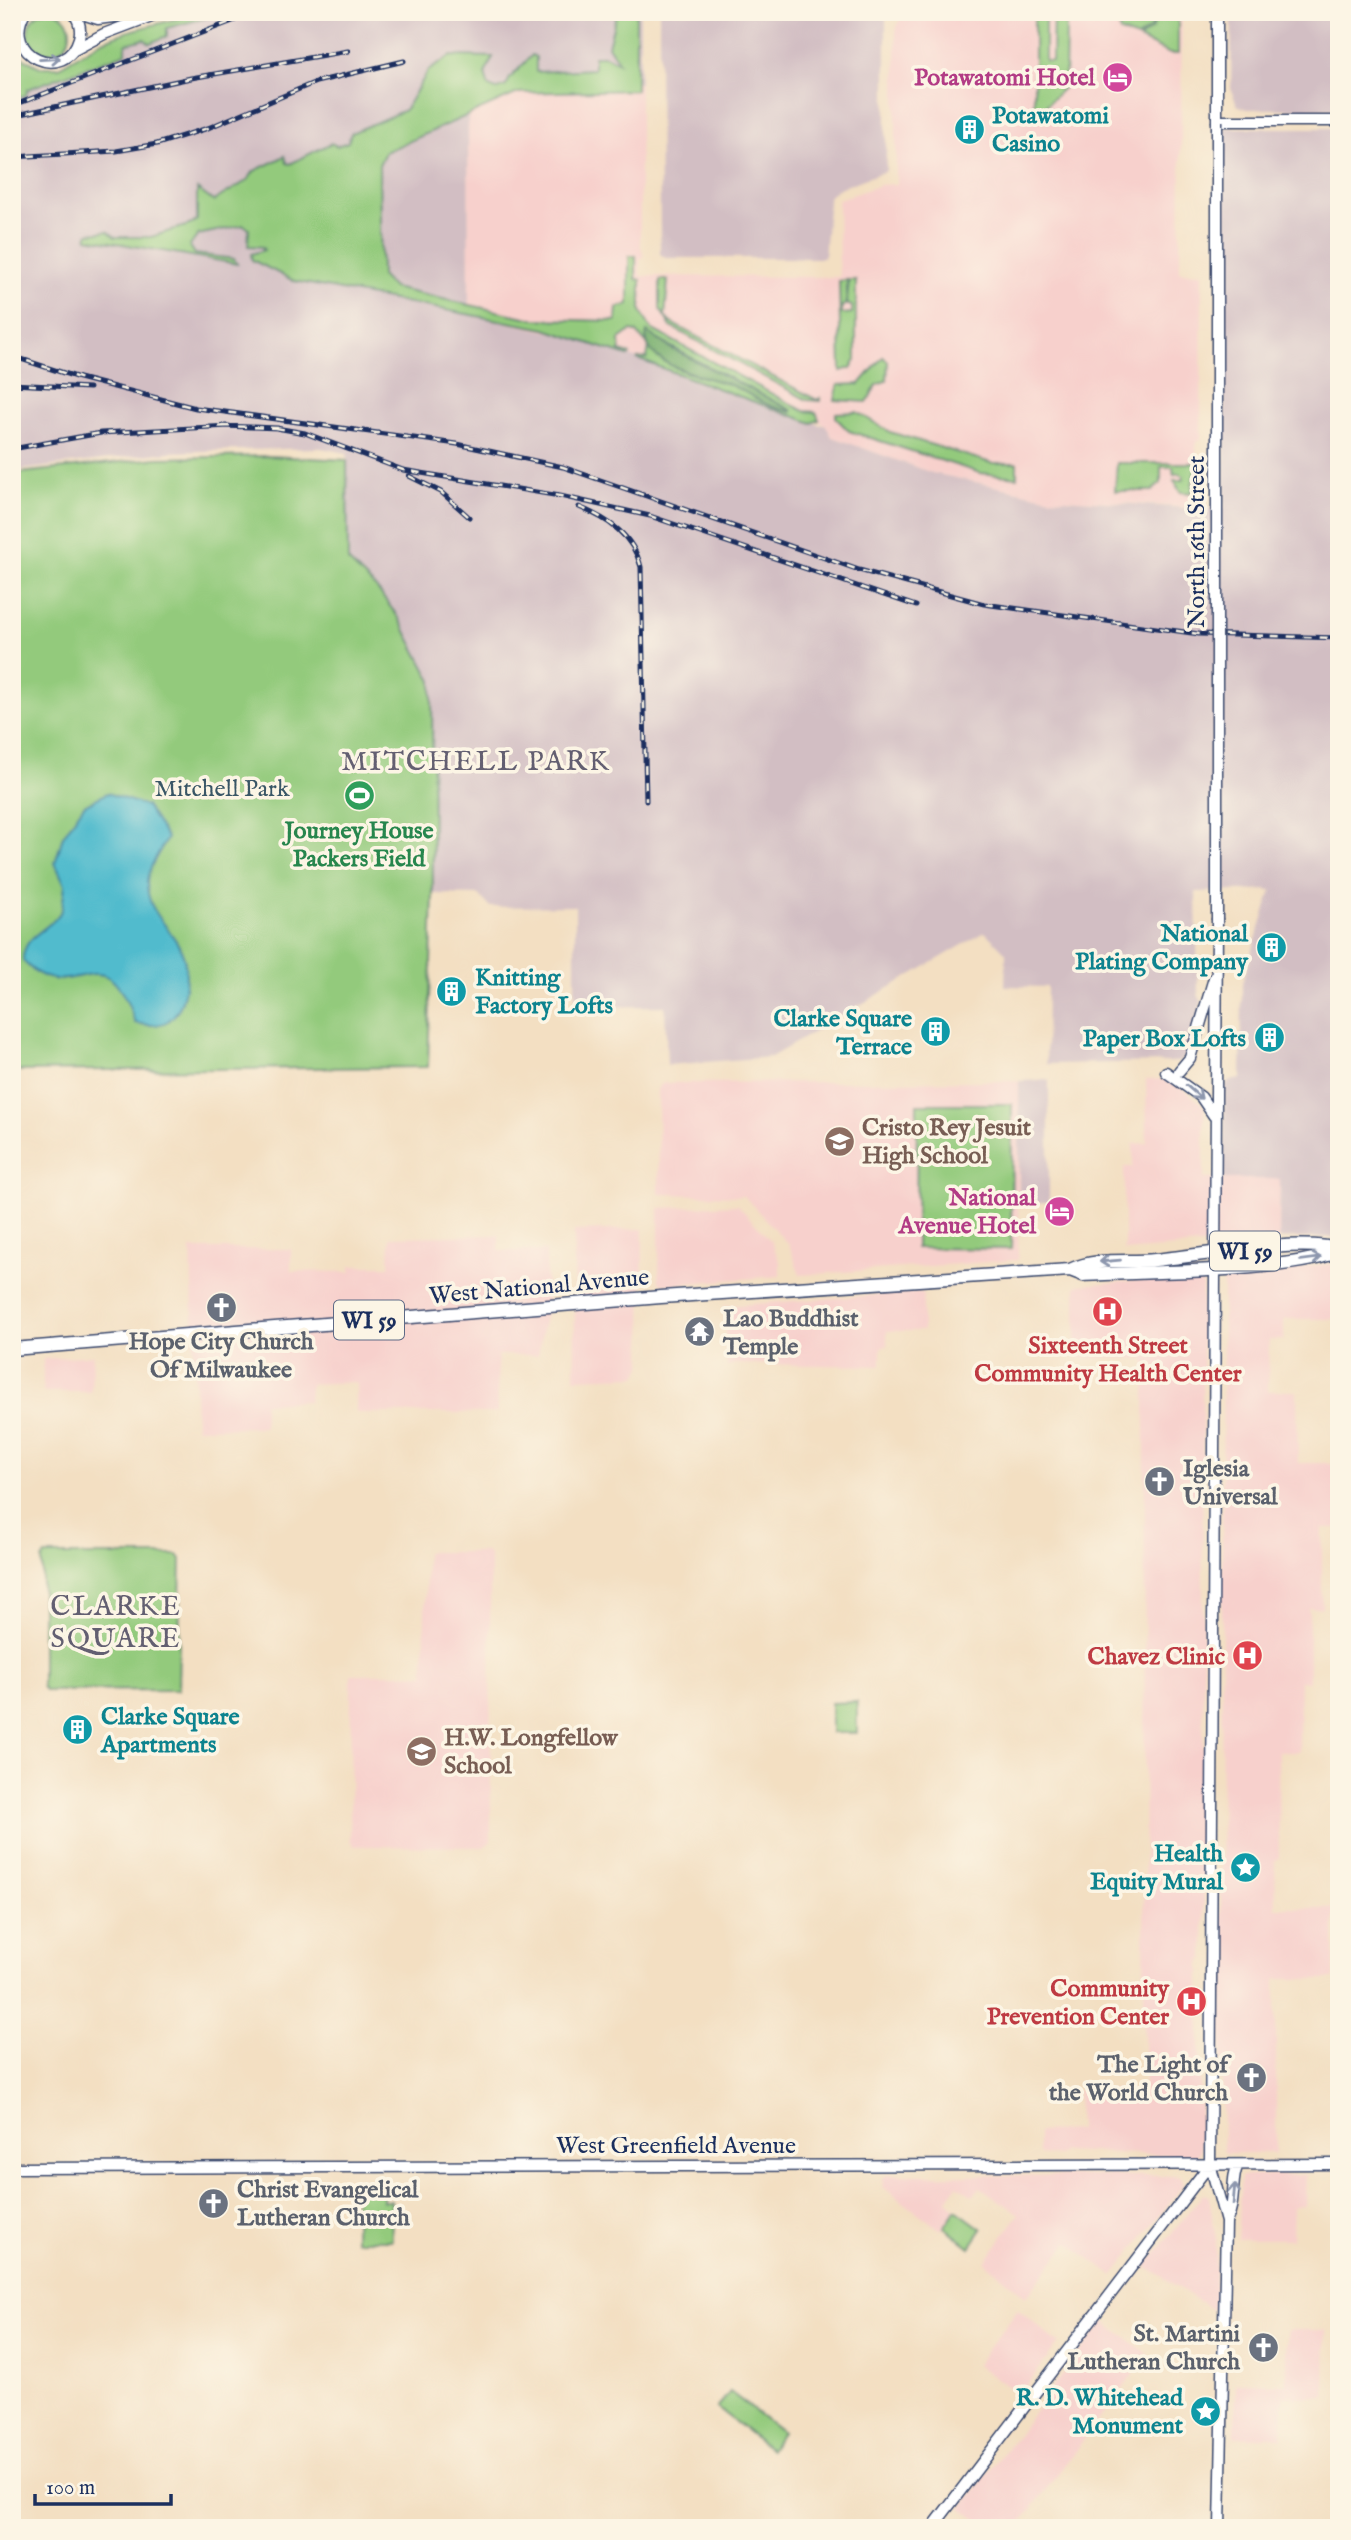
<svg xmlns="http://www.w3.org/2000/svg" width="1351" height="2540" viewBox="0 0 1351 2540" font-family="'IM FELL English',serif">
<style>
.built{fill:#f7d0cc}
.industrial{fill:#d2bec3}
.green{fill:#93ca7c;stroke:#577c6d;stroke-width:2;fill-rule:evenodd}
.forest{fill:#76ae6c;stroke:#486e65;stroke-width:2}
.water{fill:#51bbcd;stroke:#367596;stroke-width:2}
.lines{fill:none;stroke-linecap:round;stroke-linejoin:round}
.secondary-casing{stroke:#3b496d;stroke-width:13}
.primary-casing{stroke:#3b496d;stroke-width:15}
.secondary{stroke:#fff;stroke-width:10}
.primary{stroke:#fff;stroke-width:12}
.rail-casing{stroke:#1b2f5e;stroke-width:5}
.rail{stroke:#fcf5e5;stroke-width:2.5;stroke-dasharray:8;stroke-linecap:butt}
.secondary-bridge-casing{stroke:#3b496d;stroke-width:13;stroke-linecap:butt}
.secondary-bridge{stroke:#fff;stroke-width:10}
.oneway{stroke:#8d97ae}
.labels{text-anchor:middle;stroke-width:7;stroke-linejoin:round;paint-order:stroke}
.shield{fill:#fcf5e5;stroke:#5e6a86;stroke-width:2}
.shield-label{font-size:23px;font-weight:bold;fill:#1b2f5e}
.hotel-label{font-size:24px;font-weight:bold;fill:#b23c85;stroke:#fcf5e5;text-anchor:end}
.culture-label{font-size:24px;font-weight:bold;fill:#0d838f;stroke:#fcf5e5;text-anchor:end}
.street-label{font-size:24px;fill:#1b2f5e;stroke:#fcf5e5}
.park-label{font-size:24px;fill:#395666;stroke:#fcf5e5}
.leisure-label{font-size:24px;font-weight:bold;fill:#27864d;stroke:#fcf5e5}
.education-label{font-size:24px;font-weight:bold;fill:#785e54;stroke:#fcf5e5;text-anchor:start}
.worship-label{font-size:24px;font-weight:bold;fill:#5b616d;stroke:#fcf5e5;text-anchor:start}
.health-label{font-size:24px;font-weight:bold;fill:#be3a42;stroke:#fcf5e5;text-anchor:end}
.quarter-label{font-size:28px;letter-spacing:2px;fill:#635f71;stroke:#fcf5e5}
</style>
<rect width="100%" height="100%" fill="#fcf5e5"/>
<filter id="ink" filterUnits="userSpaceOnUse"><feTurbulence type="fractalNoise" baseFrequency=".0143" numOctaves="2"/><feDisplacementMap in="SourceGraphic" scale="14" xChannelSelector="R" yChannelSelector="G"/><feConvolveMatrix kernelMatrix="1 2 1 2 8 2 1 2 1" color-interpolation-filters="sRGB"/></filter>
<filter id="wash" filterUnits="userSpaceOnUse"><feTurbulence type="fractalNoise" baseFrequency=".00686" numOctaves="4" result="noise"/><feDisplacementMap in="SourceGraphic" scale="28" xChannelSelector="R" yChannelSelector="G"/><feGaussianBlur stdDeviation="1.57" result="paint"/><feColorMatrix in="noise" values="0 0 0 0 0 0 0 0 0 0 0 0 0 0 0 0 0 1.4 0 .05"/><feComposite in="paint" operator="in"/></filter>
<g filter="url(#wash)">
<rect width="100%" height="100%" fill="#f3dfc2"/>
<path class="built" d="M 902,12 L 1182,12 L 1180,272 L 1202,273 L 1201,440 L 1196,441 L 1196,458 L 1201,459 L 1201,508 L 1051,498 L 932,473 L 832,437 L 825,424 L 639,360 L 469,315 L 468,105 L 519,83 L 640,83 L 640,244 L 644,256 L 640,260 L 640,276 L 839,277 L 838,200 L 880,185 L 896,184 L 896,31 Z
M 1146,1079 L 1173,1080 L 1204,1106 L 1204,1179 L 1280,1179 L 1279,1239 L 1124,1251 L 1124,1167 L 1133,1167 L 1133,1144 L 1147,1143 Z
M 1019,1081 L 1018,1260 L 800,1275 L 789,1245 L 744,1196 L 659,1194 L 658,1088 L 663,1083 Z
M 738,1205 L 771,1241 L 780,1262 L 780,1276 L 663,1285 L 659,1282 L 659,1208 Z
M 643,1229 L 642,1366 L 637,1376 L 575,1378 L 574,1231 Z
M 499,1235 L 499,1251 L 546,1251 L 547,1307 L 538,1355 L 498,1355 L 497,1413 L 356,1413 L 356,1382 L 310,1384 L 309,1401 L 264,1403 L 264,1427 L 196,1428 L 191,1249 L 291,1249 L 291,1271 L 351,1272 L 351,1266 L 389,1266 L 390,1237 Z
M 1339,1263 L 1339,1319 L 1284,1319 L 1284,1340 L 1269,1340 L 1268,1391 L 1297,1391 L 1298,1463 L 1339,1463 L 1339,1528 L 1322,1528 L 1322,1608 L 1309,1608 L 1309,1681 L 1300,1681 L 1299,1752 L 1278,1752 L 1279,1859 L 1275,1860 L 1276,1908 L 1334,1908 L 1334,1979 L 1276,1979 L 1276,2153 L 1226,2153 L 1223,2150 L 1221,1960 L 1223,1278 L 1226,1274 Z
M 1202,1276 L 1204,1959 L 1200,1962 L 1200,2151 L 1195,2156 L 1063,2151 L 1058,2156 L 1038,2154 L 1038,2132 L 1079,2130 L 1078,2090 L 1144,2090 L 1145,1358 L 1076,1358 L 1076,1287 L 1079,1285 Z
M 919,1292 L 923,1295 L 923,1331 L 887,1331 L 887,1346 L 881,1347 L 881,1366 L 734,1364 L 727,1367 L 724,1306 Z
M 93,1355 L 91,1392 L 43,1392 L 43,1359 Z
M 426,1552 L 487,1552 L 490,1559 L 491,1841 L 484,1847 L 354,1846 L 350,1840 L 351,1674 L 424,1674 Z
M 888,2175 L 1177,2176 L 1182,2178 L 1184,2184 L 1113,2276 L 1068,2242 L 1026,2297 L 985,2262 L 1019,2214 L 980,2187 L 973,2196 L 957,2185 L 947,2200 L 956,2210 L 941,2230 L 883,2187 L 882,2178 Z
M 1306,2175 L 1305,2206 L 1293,2207 L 1292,2239 L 1237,2239 L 1241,2176 Z
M 1203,2194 L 1209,2196 L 1216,2239 L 1214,2311 L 1146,2266 Z
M 1018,2309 L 1059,2343 L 1019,2395 L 976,2364 Z
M 1104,2321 L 1148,2354 L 1017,2528 L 989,2528 L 961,2508 Z
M 1287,2330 L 1326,2330 L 1325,2397 L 1283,2397 L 1282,2437 L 1235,2437 L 1236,2383 L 1287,2384 Z"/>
<path class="industrial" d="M 203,12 L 640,12 L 640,83 L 519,83 L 468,105 L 469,315 L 590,341 L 739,397 L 820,425 L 825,424 L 832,437 L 932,473 L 1051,498 L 1187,508 L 1225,508 L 1224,128 L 1339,128 L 1339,1237 L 1279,1239 L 1280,1179 L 1224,1179 L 1225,1087 L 1229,1081 L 1241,1079 L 1242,983 L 1272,890 L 1196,892 L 1198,995 L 1202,1000 L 1188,1053 L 1179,1062 L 1046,1064 L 1047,987 L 1005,986 L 1006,953 L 985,932 L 771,1057 L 667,1065 L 665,1006 L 575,1007 L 575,906 L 490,907 L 479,895 L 433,894 L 432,681 L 399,618 L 376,589 L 348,561 L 347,453 L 321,448 L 168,452 L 12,471 L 12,52 L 40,67 L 59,67 L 102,41 L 126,32 Z
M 659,12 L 886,12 L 886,171 L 839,188 L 829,196 L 824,258 L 666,258 L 660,254 Z
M 1232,12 L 1339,16 L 1339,109 L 1247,109 L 1237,105 L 1231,90 Z
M 1049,1080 L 1049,1202 L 1019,1203 L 1019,1081 Z"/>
<path class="green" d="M28 32a21 21 0 1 1 42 0a21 21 0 1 1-42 0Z
M 203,12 L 227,12 L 167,28 L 167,36 L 150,43 L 144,39 L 126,44 L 126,53 L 28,89 L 26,95 L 12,100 L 12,52 L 40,67 L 59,67 L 102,41 L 126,32 Z
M 617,12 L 636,12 L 636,90 L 518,93 L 385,152 L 379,165 L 381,276 L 393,288 L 534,319 L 616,321 L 617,308 L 629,304 L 629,256 L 636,256 L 636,279 L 641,280 L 641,311 L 651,329 L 804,411 L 816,412 L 819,420 L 812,423 L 637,359 L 647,358 L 649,346 L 636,332 L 631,331 L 620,339 L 620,351 L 630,354 L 628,356 L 545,329 L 294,281 L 252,260 L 251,254 L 264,250 L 263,247 L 248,246 L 249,229 L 244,225 L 198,235 L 190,246 L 195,254 L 234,259 L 237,264 L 87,238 L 89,233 L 108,231 L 115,237 L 151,237 L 192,224 L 197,220 L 197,189 L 213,201 L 248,180 L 254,171 L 285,156 L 287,163 L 290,164 L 331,143 L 337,146 L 348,142 L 351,133 L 405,110 L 428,71 L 451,56 L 493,57 L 485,74 L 489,87 L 496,90 L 506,86 L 510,78 L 532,55 L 536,57 L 536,72 L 594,69 L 594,56 L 605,56 L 619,63 L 608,46 ZM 651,336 L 788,409 L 790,412 L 728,384 L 685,372 L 658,358 Z
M 1034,12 L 1045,12 L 1045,61 L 1052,61 L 1053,12 L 1060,12 L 1060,21 L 1066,21 L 1065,86 L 1034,118 Z
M 1114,12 L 1166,12 L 1155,16 L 1151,28 L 1137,38 L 1120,32 Z
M 1170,12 L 1178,12 L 1178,54 L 1170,54 L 1139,39 L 1152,29 L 1156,18 Z
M 660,280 L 668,280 L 665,317 L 671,323 L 817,400 L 820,398 L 820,401 L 807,400 L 671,327 L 660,309 Z
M 847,280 L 846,305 L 842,306 L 842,314 L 852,313 L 852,306 L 848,305 L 847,301 L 849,280 L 856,280 L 856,360 L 851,368 L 841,371 L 839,281 Z
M 883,357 L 888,361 L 887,380 L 877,385 L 867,402 L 835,400 L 838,385 L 860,384 Z
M 857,412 L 890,432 L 991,463 L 1017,463 L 1017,477 L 980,473 L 849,431 L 836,418 L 836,413 Z
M 269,456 L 347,460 L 348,561 L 376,588 L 399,618 L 432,681 L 433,894 L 428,1067 L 12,1071 L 12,474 L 157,458 Z
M 1198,459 C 1195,471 1192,480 1192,493 L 1180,492 L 1174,480 L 1183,480 L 1183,476 L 1178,473 L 1174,475 L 1173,467 L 1161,467 L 1161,483 L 1152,491 L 1115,491 L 1117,463 L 1196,463 Z
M 917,1104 L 1012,1104 L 1011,1249 L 916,1248 Z
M 45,1555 L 178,1555 L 181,1559 L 178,1690 L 45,1691 L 42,1686 L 42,1560 Z
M 857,1702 L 857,1733 L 831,1733 L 831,1703 Z
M 356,2182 L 384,2183 L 383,2201 L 391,2201 L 392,2240 L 355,2240 Z
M 956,2210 L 982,2229 L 970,2247 L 944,2227 Z
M 730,2392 L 782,2432 L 770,2449 L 717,2408 Z"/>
<path class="forest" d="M 647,332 L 670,348 L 793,411 C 769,411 750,392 728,384 C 707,377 639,365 647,332 Z"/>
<path class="water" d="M 107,793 L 146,806 L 167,838 C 161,850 147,869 147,883 C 147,913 170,925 181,950 C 190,969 187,1008 168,1021 C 158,1027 146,1025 135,1023 C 103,924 73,1015 23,961 C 22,933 53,930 62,909 L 65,885 L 55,863 L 63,836 L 84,805 Z"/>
</g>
<g filter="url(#ink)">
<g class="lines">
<defs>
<path id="secondary" d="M 25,12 C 0,56 66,84 79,38 C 82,28 79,20 73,12
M 76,12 L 98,19 L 150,12
M 1217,12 L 1217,121 L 1339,121
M 74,50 L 104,34 L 162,12
M 1217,920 L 1210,2164 L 1226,2222 L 1220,2528
M 1179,1071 L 1190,1058 L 1214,978
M 1166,1072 L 1201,1097 L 1214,1116
M 12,2168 L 1339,2164
M 1226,2222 C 1237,2201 1230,2179 1238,2165
M 932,2528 L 1210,2164"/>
<path id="primary" d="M 1070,1270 L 1083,1275 C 1133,1272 1305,1272 1339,1250
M 12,1349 L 661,1297 L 1070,1270 C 1097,1257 1126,1263 1155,1260 C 1195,1256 1307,1237 1339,1250"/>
</defs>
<use href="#secondary" class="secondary-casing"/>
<use href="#primary" class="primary-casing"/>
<use href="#secondary" class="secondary"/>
<use href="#primary" class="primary"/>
<defs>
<path id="rail" d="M 12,106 L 256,12
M 12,116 L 191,78 L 348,51
M 12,157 L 116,151 L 157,144 L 208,128 L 316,82 L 404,61
M 12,356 L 79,378 L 196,408 L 457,444 L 563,467 L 859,570 L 984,604 L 1199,634 L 1339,638
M 12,384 L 89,388
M 222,426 L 278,428
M 276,428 L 305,433 L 403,470 L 560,496 L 650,516 L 916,606
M 12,449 L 101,433 L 229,426
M 409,476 L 441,492 L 469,517
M 579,507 C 608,519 633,535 641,567 L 646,801"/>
</defs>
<use href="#rail" class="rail-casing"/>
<use href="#rail" class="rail"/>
<defs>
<path id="secondary-bridge" d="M 1217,920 L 1217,121"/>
</defs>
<use href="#secondary-bridge" class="secondary-bridge-casing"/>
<use href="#secondary-bridge" class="secondary-bridge"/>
</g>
<defs><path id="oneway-shaft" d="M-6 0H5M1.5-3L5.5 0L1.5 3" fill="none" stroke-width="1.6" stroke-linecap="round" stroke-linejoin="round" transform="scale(1.75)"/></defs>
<g class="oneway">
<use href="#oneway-shaft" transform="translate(50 59) rotate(-3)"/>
<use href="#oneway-shaft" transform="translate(1194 1092) rotate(41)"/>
<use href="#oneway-shaft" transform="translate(1311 1259) rotate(-8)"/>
<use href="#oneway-shaft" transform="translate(1110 1261) rotate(175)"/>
<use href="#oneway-shaft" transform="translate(1234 2194) rotate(-85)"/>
</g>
</g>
<defs>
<symbol id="hotel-disc" viewBox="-11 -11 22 22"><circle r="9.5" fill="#d1479c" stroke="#fcf5e5"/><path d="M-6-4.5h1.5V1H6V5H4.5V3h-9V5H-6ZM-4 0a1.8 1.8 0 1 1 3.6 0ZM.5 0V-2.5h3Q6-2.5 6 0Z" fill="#fff"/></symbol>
<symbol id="building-disc" viewBox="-11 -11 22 22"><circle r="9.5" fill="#0f9aa8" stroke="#fcf5e5"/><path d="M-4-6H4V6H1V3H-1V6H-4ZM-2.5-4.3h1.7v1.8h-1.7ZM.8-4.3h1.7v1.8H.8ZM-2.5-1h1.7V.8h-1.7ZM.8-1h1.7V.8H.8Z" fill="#fff"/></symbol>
<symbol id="stadium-disc" viewBox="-11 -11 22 22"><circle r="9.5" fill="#2e9e5b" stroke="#fcf5e5"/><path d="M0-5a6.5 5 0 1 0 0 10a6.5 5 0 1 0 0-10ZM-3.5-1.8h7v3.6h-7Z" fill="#fff"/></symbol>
<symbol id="school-disc" viewBox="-11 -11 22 22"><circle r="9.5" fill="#8d6e63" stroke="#fcf5e5"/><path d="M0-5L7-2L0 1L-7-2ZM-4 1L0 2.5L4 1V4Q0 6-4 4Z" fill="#fff"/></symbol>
<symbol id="church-disc" viewBox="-11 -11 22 22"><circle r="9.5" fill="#6b7280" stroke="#fcf5e5"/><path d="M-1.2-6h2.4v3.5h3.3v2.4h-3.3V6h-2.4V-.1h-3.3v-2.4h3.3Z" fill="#fff"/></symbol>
<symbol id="hospital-disc" viewBox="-11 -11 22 22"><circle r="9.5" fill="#e0444e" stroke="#fcf5e5"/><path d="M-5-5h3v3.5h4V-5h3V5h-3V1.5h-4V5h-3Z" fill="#fff"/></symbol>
<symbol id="temple-disc" viewBox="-11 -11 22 22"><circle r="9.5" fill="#6b7280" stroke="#fcf5e5"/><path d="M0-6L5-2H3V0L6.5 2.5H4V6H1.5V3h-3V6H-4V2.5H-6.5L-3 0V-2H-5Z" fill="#fff"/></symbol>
<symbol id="sight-disc" viewBox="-11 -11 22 22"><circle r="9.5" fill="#0f9aa8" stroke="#fcf5e5"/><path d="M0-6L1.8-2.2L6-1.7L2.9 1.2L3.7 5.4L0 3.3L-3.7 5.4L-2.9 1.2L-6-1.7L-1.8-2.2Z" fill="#fff"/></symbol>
</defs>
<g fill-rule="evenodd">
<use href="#hotel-disc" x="1100" y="60" width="35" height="35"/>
<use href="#building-disc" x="952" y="112" width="35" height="35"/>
<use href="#stadium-disc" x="342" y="778" width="35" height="35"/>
<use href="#building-disc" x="1254" y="930" width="35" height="35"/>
<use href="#building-disc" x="434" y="974" width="35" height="35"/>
<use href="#building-disc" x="918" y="1014" width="35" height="35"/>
<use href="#building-disc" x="1252" y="1020" width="35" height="35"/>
<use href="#school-disc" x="822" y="1124" width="35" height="35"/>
<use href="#hotel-disc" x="1042" y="1194" width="35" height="35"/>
<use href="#church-disc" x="204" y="1290" width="35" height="35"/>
<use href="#hospital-disc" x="1090" y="1294" width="35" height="35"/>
<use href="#temple-disc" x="682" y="1314" width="35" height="35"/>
<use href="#church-disc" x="1142" y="1464" width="35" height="35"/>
<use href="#hospital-disc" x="1230" y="1638" width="35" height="35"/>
<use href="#building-disc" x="60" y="1712" width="35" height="35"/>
<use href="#school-disc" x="404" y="1734" width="35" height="35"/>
<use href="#sight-disc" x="1228" y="1850" width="35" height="35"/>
<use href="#hospital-disc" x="1174" y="1984" width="35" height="35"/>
<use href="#church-disc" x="1234" y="2060" width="35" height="35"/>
<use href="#church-disc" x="196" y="2186" width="35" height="35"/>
<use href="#church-disc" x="1246" y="2330" width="35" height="35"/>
<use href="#sight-disc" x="1188" y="2394" width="35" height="35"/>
</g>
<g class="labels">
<g class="shield">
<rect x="1210" y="1231.5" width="70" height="39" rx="5"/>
<rect x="334" y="1300.5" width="70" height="39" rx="5"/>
</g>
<g class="shield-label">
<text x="1245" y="1259">WI 59</text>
<text x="369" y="1328">WI 59</text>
</g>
<g class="hotel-label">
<text x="1095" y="85">Potawatomi Hotel</text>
<text x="1036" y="1205">National<tspan x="1036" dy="28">Avenue Hotel</tspan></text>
</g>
<g class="culture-label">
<text x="992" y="123" text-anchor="start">Potawatomi<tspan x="992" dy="28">Casino</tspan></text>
<text x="1248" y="941">National<tspan x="1248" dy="28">Plating Company</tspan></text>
<text x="475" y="985" text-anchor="start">Knitting<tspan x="475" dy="28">Factory Lofts</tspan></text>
<text x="912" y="1026">Clarke Square<tspan x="912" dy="28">Terrace</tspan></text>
<text x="1246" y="1046">Paper Box Lofts</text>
<text x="101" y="1724" text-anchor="start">Clarke Square<tspan x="101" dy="28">Apartments</tspan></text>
<text x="1223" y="1861">Health<tspan x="1223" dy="28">Equity Mural</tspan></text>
<text x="1183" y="2405">R. D. Whitehead<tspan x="1183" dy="28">Monument</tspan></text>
</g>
<g class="street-label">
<text transform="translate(1196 542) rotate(-90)" y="8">North 16th Street</text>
<text transform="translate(539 1286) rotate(-5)" y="8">West National Avenue</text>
<text x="676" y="2153">West Greenfield Avenue</text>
</g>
<g class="park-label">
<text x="222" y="796">Mitchell Park</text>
</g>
<g class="leisure-label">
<text x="359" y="838">Journey House<tspan x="359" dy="28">Packers Field</tspan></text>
</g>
<g class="education-label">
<text x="862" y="1135">Cristo Rey Jesuit<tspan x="862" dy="28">High School</tspan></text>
<text x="444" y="1745">H.W. Longfellow<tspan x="444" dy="28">School</tspan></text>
</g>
<g class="worship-label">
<text x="723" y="1326">Lao Buddhist<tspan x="723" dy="28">Temple</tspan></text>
<text x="221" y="1349" text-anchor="middle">Hope City Church<tspan x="221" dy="28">Of Milwaukee</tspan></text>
<text x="1183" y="1476">Iglesia<tspan x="1183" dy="28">Universal</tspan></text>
<text x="1228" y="2072" text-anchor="end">The Light of<tspan x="1228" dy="28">the World Church</tspan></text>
<text x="237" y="2197">Christ Evangelical<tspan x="237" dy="28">Lutheran Church</tspan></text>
<text x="1240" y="2341" text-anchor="end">St. Martini<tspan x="1240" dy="28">Lutheran Church</tspan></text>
</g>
<g class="health-label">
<text x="1108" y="1353" text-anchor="middle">Sixteenth Street<tspan x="1108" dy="28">Community Health Center</tspan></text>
<text x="1225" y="1664">Chavez Clinic</text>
<text x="1169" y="1996">Community<tspan x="1169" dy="28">Prevention Center</tspan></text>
</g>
<g class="quarter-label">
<text x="476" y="770">MITCHELL PARK</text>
<text x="116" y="1615">CLARKE<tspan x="116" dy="32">SQUARE</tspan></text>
</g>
</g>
<rect width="1351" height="2540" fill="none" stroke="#fcf5e5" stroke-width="42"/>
<path d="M35 2494v10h136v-10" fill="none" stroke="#1b2f5e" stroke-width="3.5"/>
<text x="46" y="2494" font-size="21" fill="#1b2f5e" stroke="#fcf5e5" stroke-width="5" paint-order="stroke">100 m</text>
</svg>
